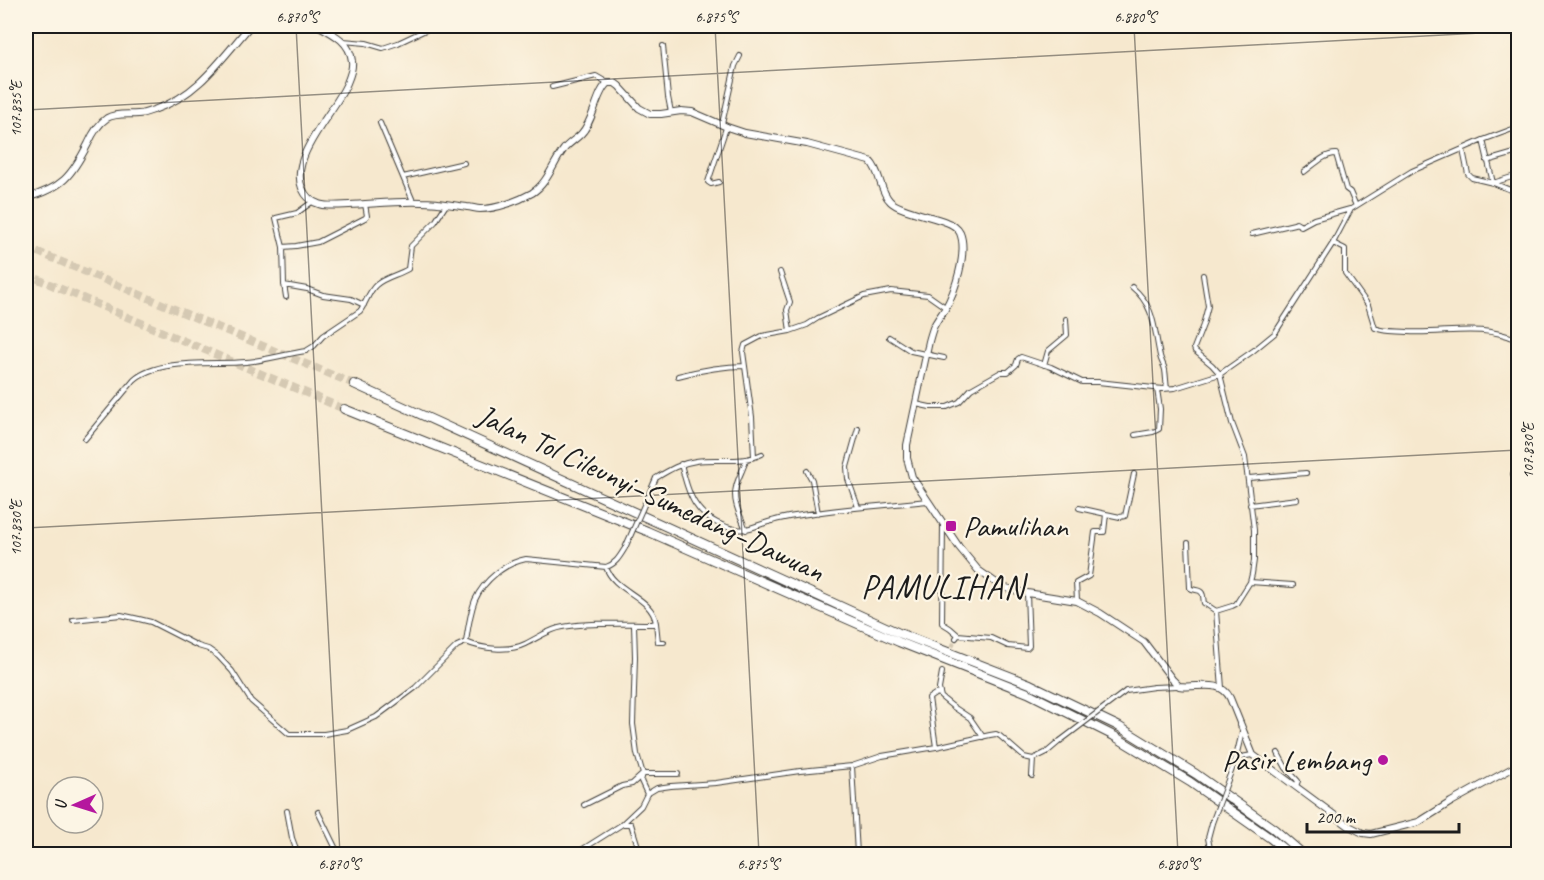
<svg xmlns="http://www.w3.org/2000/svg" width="1544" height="880" viewBox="0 0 1544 880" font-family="Caveat,sans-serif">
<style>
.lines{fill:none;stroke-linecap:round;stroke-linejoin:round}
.street-tunnel{stroke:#d5c9b3;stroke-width:4;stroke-dasharray:4 2;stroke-linecap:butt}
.highway-tunnel{stroke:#d5c9b3;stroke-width:8;stroke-dasharray:8 4;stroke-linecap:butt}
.street-casing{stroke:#3d3b37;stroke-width:6}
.primary-casing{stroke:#3d3b37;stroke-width:8}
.highway-casing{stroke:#3d3b37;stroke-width:10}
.street{stroke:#fff;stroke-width:4}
.primary{stroke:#fff;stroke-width:6}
.highway{stroke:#fff;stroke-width:8}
.street-bridge-casing{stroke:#3d3b37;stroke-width:6;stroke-linecap:butt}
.street-bridge{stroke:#fff;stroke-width:4}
.ticks{fill:none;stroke:#1c1c1c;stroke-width:1.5;stroke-opacity:0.45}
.poi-dot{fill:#b5179e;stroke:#fcf5e5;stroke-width:2}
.labels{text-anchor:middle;stroke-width:4.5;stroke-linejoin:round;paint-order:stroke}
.street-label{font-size:30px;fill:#1c1c1c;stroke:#fcf5e5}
.poi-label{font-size:30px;fill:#1c1c1c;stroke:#fcf5e5;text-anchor:start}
.quarter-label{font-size:33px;letter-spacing:1.5px;fill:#1c1c1c;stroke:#fcf5e5}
.neatline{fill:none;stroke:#1c1c1c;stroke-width:2}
.ticks-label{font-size:15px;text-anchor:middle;fill:#1c1c1c}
</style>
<rect width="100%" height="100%" fill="#fcf5e5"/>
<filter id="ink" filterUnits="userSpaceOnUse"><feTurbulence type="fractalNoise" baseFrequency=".0167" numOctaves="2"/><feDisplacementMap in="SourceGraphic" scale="12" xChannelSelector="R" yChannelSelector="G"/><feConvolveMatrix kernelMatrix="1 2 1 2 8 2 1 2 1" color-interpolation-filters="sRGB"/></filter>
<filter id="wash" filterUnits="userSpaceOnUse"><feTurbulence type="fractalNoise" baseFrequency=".008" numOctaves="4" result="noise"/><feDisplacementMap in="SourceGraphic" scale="24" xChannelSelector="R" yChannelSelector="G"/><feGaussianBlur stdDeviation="1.35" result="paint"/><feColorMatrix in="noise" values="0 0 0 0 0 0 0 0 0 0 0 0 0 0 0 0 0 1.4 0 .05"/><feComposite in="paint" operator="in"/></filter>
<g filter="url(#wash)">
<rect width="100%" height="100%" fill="#f6e8ce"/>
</g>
<g filter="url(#ink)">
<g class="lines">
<path class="street-tunnel" d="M 950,652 L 956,638"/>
<path class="highway-tunnel" d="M 26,247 L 354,384
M 26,274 L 344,409"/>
<defs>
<path id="street" d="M 343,41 L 366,43 L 383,48 L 398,43 L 434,26
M 663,46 L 668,97 L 671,112
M 552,87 L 596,76 L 608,83
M 380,123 L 413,201
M 722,124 L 735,66 L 740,56
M 1483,140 L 1493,183 L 1518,175
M 1463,150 L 1468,174 L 1472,178 L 1493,183 L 1518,193
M 1487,161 L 1518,152
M 1304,172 C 1314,165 1324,154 1336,154 L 1346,189 L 1350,192 L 1356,206
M 403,177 L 464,163
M 719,182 L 711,184 L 708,182 L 726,128
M 1252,234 L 1294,224 L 1296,223 L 1301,226 L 1314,219 L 1350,209
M 1333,243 L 1345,249 L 1345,273 L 1368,305 L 1375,328 C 1385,332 1397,331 1408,332 C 1448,334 1480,323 1518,340
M 283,247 L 276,218 L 297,213 L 312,202
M 780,272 L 790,302 L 787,310 L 790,331
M 1203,275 L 1208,306 L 1203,325 L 1194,348 L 1195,351 L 1212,365 L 1220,374 L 1232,423 L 1245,457 L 1254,530 L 1254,560 L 1252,574 L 1250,582 L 1236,604 L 1232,606 L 1216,611 L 1222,688
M 284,285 L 307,289 L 323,295 L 351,299 L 364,305
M 1132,287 C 1155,306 1154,329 1160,356 C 1161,361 1164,365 1165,370 C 1166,376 1166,383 1167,389
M 286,297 L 284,284 L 283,247 L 296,246 L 318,242 L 365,218 L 367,216 L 365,204
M 889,337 L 911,351 L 944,358
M 1044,365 L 1048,351 L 1067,335 L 1066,319
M 678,376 C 701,370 722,366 745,366
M 916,404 L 930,407 L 947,407 L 959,402 L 971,389 L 1001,372 L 1008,372 L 1016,365 L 1018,359 L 1021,357 L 1051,367 L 1082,382 L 1098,382 L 1163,389 L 1175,388 L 1220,374 L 1253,351 L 1275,333 L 1333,243 L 1351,209 L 1412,171 L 1483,140 L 1518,127
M 1135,435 L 1153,432 L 1159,429 L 1160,409 L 1157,389
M 85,439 L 134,380 C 158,358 214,365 246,362 C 266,360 286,354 306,351 L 314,346 L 323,336 L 360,311 C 366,303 369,291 376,285 C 385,277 398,275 408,269 L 411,246 L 435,222 L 446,205
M 754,457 L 752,417 L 743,352 L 745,345 L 762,336 L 790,331 L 807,325 L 818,318 L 864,296 L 891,291 L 928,295 L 945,307
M 681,464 C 689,495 694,516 727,527 C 745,534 755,525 772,521 C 783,517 796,516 808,514 C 848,508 888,505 928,501
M 807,471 L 812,480 L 818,513
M 1513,474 L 1518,474
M 656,478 C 669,470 681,463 696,461 C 718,458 742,464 762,454
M 1249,478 L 1306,473
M 1250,505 L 1297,499
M 858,507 L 848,479 L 847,467 L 858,428
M 1079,508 L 1106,514
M 943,524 L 942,623 L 950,628 L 958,635 L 956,638
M 746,530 C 741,516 732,502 736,487 C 738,477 744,469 746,459
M 1188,543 L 1190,588 C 1194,591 1200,589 1202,593 C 1204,596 1203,600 1204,603 L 1216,611
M 1250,582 L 1293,585
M 1077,600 L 1076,583 L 1089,576 L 1095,532 L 1104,532 L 1106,514 L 1120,517 L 1125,516 L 1134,474
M 73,620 L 121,615 L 139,619 L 151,622 L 198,646 L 208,649 L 218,656 L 232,671 L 251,701 L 289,734 L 324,734 L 347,730 L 376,717 L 415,688 L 457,646 L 466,642 C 468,628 470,613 475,600 C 484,580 505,563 526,559 L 606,567 C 616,564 620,556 625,548
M 656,623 L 658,642 L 664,642
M 634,624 L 635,657 L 633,724 L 637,754 L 643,774 L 641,781 L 647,794
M 958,635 L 991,638 L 1008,646 L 1027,648 L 1029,646 L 1027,593
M 466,642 C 482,649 509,652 525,644 C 538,638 549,629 563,627 C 592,622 623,624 652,624 L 656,623 C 652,596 614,592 606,567
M 942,672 L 939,689 L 941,697 L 952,706 L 970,718 L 983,737
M 1126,691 L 1154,687 L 1178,686
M 936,747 L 929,698 L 935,694 L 940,693
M 1278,753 L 1286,768 L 1298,781 L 1296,786
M 1236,758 L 1252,755
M 1235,761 L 1242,732
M 852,766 L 857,854
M 1032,776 L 1033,759
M 584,805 L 622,786 L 632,784 L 643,774 L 678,774
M 287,811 L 292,838 L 298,854
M 318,812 L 336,849 L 342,854
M 624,824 L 631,824 L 640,853 L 648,851 L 650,854
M 350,854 L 354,854
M 575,854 L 621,825 L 641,806 L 647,794 L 657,788 L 671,786 L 716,783 L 800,771 L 852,766 L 882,756 L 936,747 L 990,735 L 996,734 L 1000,736 L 1024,757 L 1033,759 L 1047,752 L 1060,741
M 1211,854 L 1208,838 L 1212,823"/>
<path id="primary" d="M 319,26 C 334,34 350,42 352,61 C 353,68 350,76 347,83 C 335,112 289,156 302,188 C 311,209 330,206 349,205 C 373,204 397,201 422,202 C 437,202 452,205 467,207 C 471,207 476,209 480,209 C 497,209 518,201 532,193 C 548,183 553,163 564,149 C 569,143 575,140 581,134 C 594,121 597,90 608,83 L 615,83 L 619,86 L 639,108 L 650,114 L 661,114 L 681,111 L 692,112 L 727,127 L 745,133 L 807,144 L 870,161 C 881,172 879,190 890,201 C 899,211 933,216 946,222 C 952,224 957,227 960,233 C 968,252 955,292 945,309 C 941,315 936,321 933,328 C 931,334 929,340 928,346 L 907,445 L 907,458 L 912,477 L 959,547 L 978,570 L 995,582 L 1006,588 L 1021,592 L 1077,601 L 1100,613 L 1144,642 L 1172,679 L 1179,686 C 1197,689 1220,678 1230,698 L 1253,755 L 1349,826 L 1363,833 L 1371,834 L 1419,822 L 1451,802 L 1518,765
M 26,198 C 62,188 71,177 88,144 C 92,135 98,124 107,118 C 116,113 128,115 138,114 C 144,114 150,111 156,109 C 198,95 222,58 250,26"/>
<path id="highway" d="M 354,384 L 899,633 L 1030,684 L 1118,726 L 1196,774 L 1274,829 L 1303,854
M 344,409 L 647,531 L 899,642 L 1028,693 L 1114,736 L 1190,782 L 1270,838 L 1290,854"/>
</defs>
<use href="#street" class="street-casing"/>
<use href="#primary" class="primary-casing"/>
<use href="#highway" class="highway-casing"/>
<use href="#street" class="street"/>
<use href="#primary" class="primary"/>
<use href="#highway" class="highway"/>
<defs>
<path id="street-bridge" d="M 625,548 L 656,478
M 1060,741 L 1126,691
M 1212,823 L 1235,761"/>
</defs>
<use href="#street-bridge" class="street-bridge-casing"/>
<use href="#street-bridge" class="street-bridge"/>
</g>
</g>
<path class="ticks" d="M 296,26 L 340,854M 715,26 L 759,854M 1134,26 L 1178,854M 26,110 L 1518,31M 26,528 L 1518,450"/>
<g class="poi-dot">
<rect x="945" y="520" width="12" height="12" rx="3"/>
<circle cx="1383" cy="760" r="6"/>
</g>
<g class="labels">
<g class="street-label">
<text transform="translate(651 493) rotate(25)" y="10">Jalan Tol Cileunyi–Sumedang–Dawuan</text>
</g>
<g class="poi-label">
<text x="963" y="536">Pamulihan</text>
<text x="1371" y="770" text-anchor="end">Pasir Lembang</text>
</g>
<g class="quarter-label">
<text x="943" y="598">PAMULIHAN</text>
</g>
</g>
<rect width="1544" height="880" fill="none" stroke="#fcf5e5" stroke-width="66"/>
<g transform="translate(75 805) rotate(267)"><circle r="28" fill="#fcf5e5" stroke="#a29e95" stroke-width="1.5"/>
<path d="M0-4.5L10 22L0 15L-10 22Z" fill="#b5179e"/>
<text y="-9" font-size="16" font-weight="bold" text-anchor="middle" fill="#1c1c1c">U</text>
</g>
<path d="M1307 823v9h152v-9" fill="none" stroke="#1c1c1c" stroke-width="3"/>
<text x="1316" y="823" font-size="18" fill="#1c1c1c" stroke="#fcf5e5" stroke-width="4.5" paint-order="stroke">200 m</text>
<rect x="33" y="33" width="1478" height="814" class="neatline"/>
<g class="ticks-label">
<text x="297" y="22">6.870°S</text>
<text x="716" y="22">6.875°S</text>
<text x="1135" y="22">6.880°S</text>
<text transform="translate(16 109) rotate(-90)" y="5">107.835°E</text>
<text transform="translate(1528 451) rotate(-90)" y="5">107.830°E</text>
<text transform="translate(16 528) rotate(-90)" y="5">107.830°E</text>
<text x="339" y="869">6.870°S</text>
<text x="758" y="869">6.875°S</text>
<text x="1178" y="869">6.880°S</text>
</g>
</svg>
